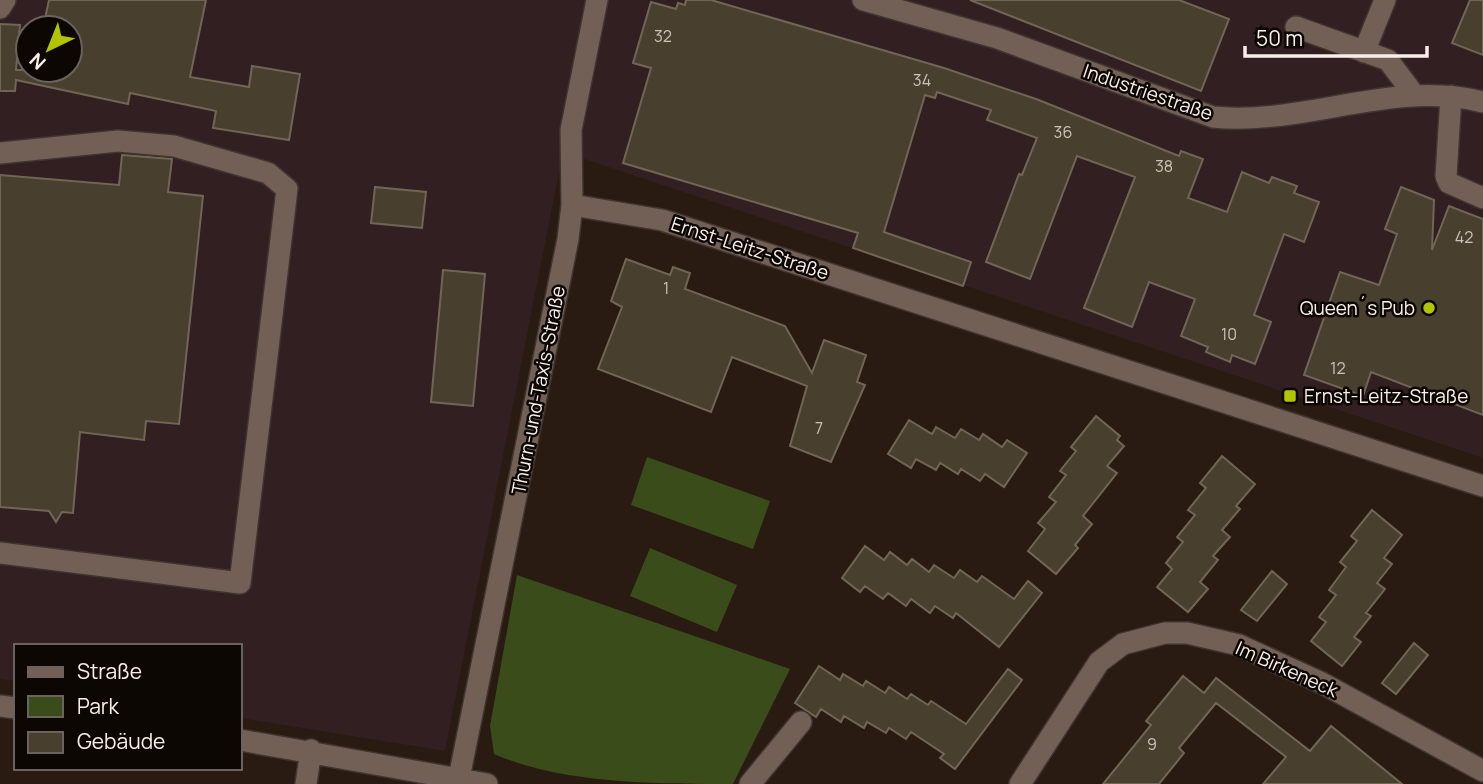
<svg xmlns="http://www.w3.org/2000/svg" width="1483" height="784" viewBox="0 0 1483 784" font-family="Manrope,sans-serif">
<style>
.industrial{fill:#321f22;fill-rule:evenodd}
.green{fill:#3b4c1b}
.building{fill:#483f2f;stroke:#716656;stroke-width:2}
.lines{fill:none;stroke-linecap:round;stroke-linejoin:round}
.minor-casing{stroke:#3f342f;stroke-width:24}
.minor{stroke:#726057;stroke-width:21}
.poi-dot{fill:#b1c500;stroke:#0d0704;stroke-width:2.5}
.labels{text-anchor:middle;stroke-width:5;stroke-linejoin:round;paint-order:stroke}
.number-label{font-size:16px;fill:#cdc2ba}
.street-label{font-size:19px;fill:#f9eee9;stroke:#0d0704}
.poi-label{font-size:19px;fill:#f9eee9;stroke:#0d0704;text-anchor:end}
</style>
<rect width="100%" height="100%" fill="#291a12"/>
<path class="industrial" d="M 0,0 L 1483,0 L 1483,458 L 563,152 L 445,751 L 240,718 L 240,646 L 16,646 L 16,681 L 0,679 ZM 28,28 L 70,28 L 70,70 L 28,70 Z"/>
<path class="green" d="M 647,457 L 770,501 L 753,549 L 631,505 Z
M 650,548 L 737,585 L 717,632 L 630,596 Z
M 517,575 L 790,669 L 733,784 C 658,784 562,784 494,754 L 490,726 Z"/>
<path class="building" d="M 49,0 L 206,0 L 190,77 L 249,87 L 252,66 L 300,74 L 289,140 L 213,128 L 216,111 L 130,93 L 128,104 L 16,80 L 15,91 L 0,91 L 0,24 L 20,25 L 16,70 L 70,70 L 70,28 L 43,28 Z
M 686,0 L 711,0 L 944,68 L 1036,99 L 1179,156 L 1181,151 L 1203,159 L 1188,198 L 1227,212 L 1242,172 L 1269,183 L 1272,177 L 1297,186 L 1294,193 L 1319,202 L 1304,242 L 1284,234 L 1254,315 L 1271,322 L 1255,364 L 1232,355 L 1230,362 L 1206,352 L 1208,347 L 1181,336 L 1195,299 L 1149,282 L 1132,327 L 1084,308 L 1135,177 L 1077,156 L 1030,279 L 986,262 L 1019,174 L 1022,175 L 1037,138 L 987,120 L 991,110 L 937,92 L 935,98 L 925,95 L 884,232 L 971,262 L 963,286 L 853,248 L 858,233 L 623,163 L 651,68 L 633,63 L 651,2 L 676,9 L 678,3 L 685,5 Z
M 970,0 L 1179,0 L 1229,19 L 1201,91 Z
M 1470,0 L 1483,0 L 1483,55 L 1452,43 Z
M 122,155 L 172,159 L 168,192 L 203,196 L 179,424 L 146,421 L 144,440 L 80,432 L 73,513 L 62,512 L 56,522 L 49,511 L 0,507 L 0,175 L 119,185 Z
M 375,187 L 426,192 L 422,228 L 371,223 Z
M 1401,187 L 1434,200 L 1432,250 L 1449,206 L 1483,219 L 1483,415 L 1371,372 L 1363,396 L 1304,375 L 1340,272 L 1379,285 L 1397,234 L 1385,229 Z
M 626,259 L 670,275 L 673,267 L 690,273 L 685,289 L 785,326 L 812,373 L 824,340 L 866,355 L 857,382 L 865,385 L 831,462 L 790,446 L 807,386 L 732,357 L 711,412 L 598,369 L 622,307 L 611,301 Z
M 443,270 L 485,274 L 473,406 L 431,402 Z
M 1096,416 L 1120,436 L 1117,440 L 1124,446 L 1107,466 L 1117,473 L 1083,516 L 1092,524 L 1075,545 L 1078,548 L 1056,574 L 1028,551 L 1045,529 L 1038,523 L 1056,502 L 1049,497 L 1066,475 L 1060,471 L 1076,451 L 1071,447 Z
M 909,420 L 932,434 L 936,427 L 955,438 L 961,429 L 979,440 L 983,434 L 1002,447 L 1007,440 L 1027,453 L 1004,487 L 985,474 L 980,481 L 961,469 L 958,474 L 940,463 L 936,470 L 916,459 L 911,468 L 888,454 Z
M 1222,456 L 1255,484 L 1236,506 L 1240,509 L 1222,530 L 1230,537 L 1213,556 L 1218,560 L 1200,582 L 1208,589 L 1188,612 L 1157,587 L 1172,569 L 1166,563 L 1183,542 L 1177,537 L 1195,515 L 1188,510 L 1206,488 L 1200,483 Z
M 1372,510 L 1402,535 L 1384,558 L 1392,564 L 1377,583 L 1385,589 L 1366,613 L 1371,616 L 1354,637 L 1361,642 L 1342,666 L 1311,641 L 1326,622 L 1319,617 L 1336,595 L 1329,590 L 1346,567 L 1340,562 L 1357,541 L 1351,536 Z
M 865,546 L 884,560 L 890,552 L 907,565 L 912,559 L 929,572 L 934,565 L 954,578 L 960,570 L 977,582 L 982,576 L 1014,599 L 1028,581 L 1042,593 L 999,647 L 956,613 L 953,618 L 935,606 L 930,613 L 911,599 L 906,606 L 888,593 L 883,599 L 865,586 L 860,592 L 842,578 Z
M 1272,571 L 1287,584 L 1257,621 L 1241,610 Z
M 1414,643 L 1428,655 L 1396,694 L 1382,683 Z
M 819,666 L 840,680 L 843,674 L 863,686 L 866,681 L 885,693 L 889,687 L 907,699 L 911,694 L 928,705 L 931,701 L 966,724 L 1008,669 L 1022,680 L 955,769 L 940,758 L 944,754 L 911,732 L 906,739 L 889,728 L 886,733 L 867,722 L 864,728 L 844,716 L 841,722 L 821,709 L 816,717 L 795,703 Z
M 1183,676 L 1204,693 L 1216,678 L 1310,751 L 1331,726 L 1402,784 L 1263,784 L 1286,757 L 1216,703 L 1179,748 L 1184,753 L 1159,784 L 1103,784 L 1151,725 L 1146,721 Z"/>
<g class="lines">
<defs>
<path id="minor" d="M 863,0 L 997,38 L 1213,117 C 1304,126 1394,79 1483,102
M 0,8 L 5,0
M 1296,27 L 1388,60 L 1415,96
M 1364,52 L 1385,0
M 1451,96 L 1446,176 L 1449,183 L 1483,198
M 0,153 L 118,141 L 174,146 L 268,173 L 287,189 L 240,583 L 0,553
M 572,205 L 662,220 L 1483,486
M 0,706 L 16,708
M 240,740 L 487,784
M 459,778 L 568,239 L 572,205 L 571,130 L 597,0
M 306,784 L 311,750
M 750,784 L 801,722
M 1020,784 L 1099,662 L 1123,644 L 1165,633 L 1187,633 L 1239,645 L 1322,683 L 1483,771"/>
</defs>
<use href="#minor" class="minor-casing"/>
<use href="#minor" class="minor"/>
</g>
<g class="poi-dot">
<circle cx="1429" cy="308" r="7"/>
<rect x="1283" y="389" width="14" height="14" rx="3.5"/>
</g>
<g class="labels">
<g class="number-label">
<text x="663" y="42">32</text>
<text x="922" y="86">34</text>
<text x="1063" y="138">36</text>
<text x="1164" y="172">38</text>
<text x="1464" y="243">42</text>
<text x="666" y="294">1</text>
<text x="1229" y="340">10</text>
<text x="1338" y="374">12</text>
<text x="819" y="434">7</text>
<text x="1152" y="750">9</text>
</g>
<g class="street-label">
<text transform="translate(1148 92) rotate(19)" y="7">Industriestraße</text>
<text transform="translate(750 248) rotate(18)" y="7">Ernst-Leitz-Straße</text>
<text transform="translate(538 390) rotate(-79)" y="7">Thurn-und-Taxis-Straße</text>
<text transform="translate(1287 669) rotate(24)" y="7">Im Birkeneck</text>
</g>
<g class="poi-label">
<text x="1415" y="315">Queen´s Pub</text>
<text x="1304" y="403" text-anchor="start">Ernst-Leitz-Straße</text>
</g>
</g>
<rect x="14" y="644" width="228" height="126" fill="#0d0704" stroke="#6b6360" stroke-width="2"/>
<rect x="28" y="667" width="35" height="10" fill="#726057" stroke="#6b6360" stroke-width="2"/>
<text x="77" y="679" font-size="21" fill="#f9eee9">Straße</text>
<rect x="28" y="696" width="35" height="21" fill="#3b4c1b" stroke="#6b6360" stroke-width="2"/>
<text x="77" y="714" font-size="21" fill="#f9eee9">Park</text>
<rect x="28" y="732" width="35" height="21" fill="#483f2f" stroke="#6b6360" stroke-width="2"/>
<text x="77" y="749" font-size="21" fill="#f9eee9">Gebäude</text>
<g transform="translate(49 49) rotate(223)"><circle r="33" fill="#0d0704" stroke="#6b6360" stroke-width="2"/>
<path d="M0-5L12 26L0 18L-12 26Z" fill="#b1c500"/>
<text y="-10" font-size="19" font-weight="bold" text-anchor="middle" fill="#f9eee9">N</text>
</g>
<path d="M1245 46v10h182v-10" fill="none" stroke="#f9eee9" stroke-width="3.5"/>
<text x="1256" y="46" font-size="21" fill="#f9eee9" stroke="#0d0704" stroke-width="5" paint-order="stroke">50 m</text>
</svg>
